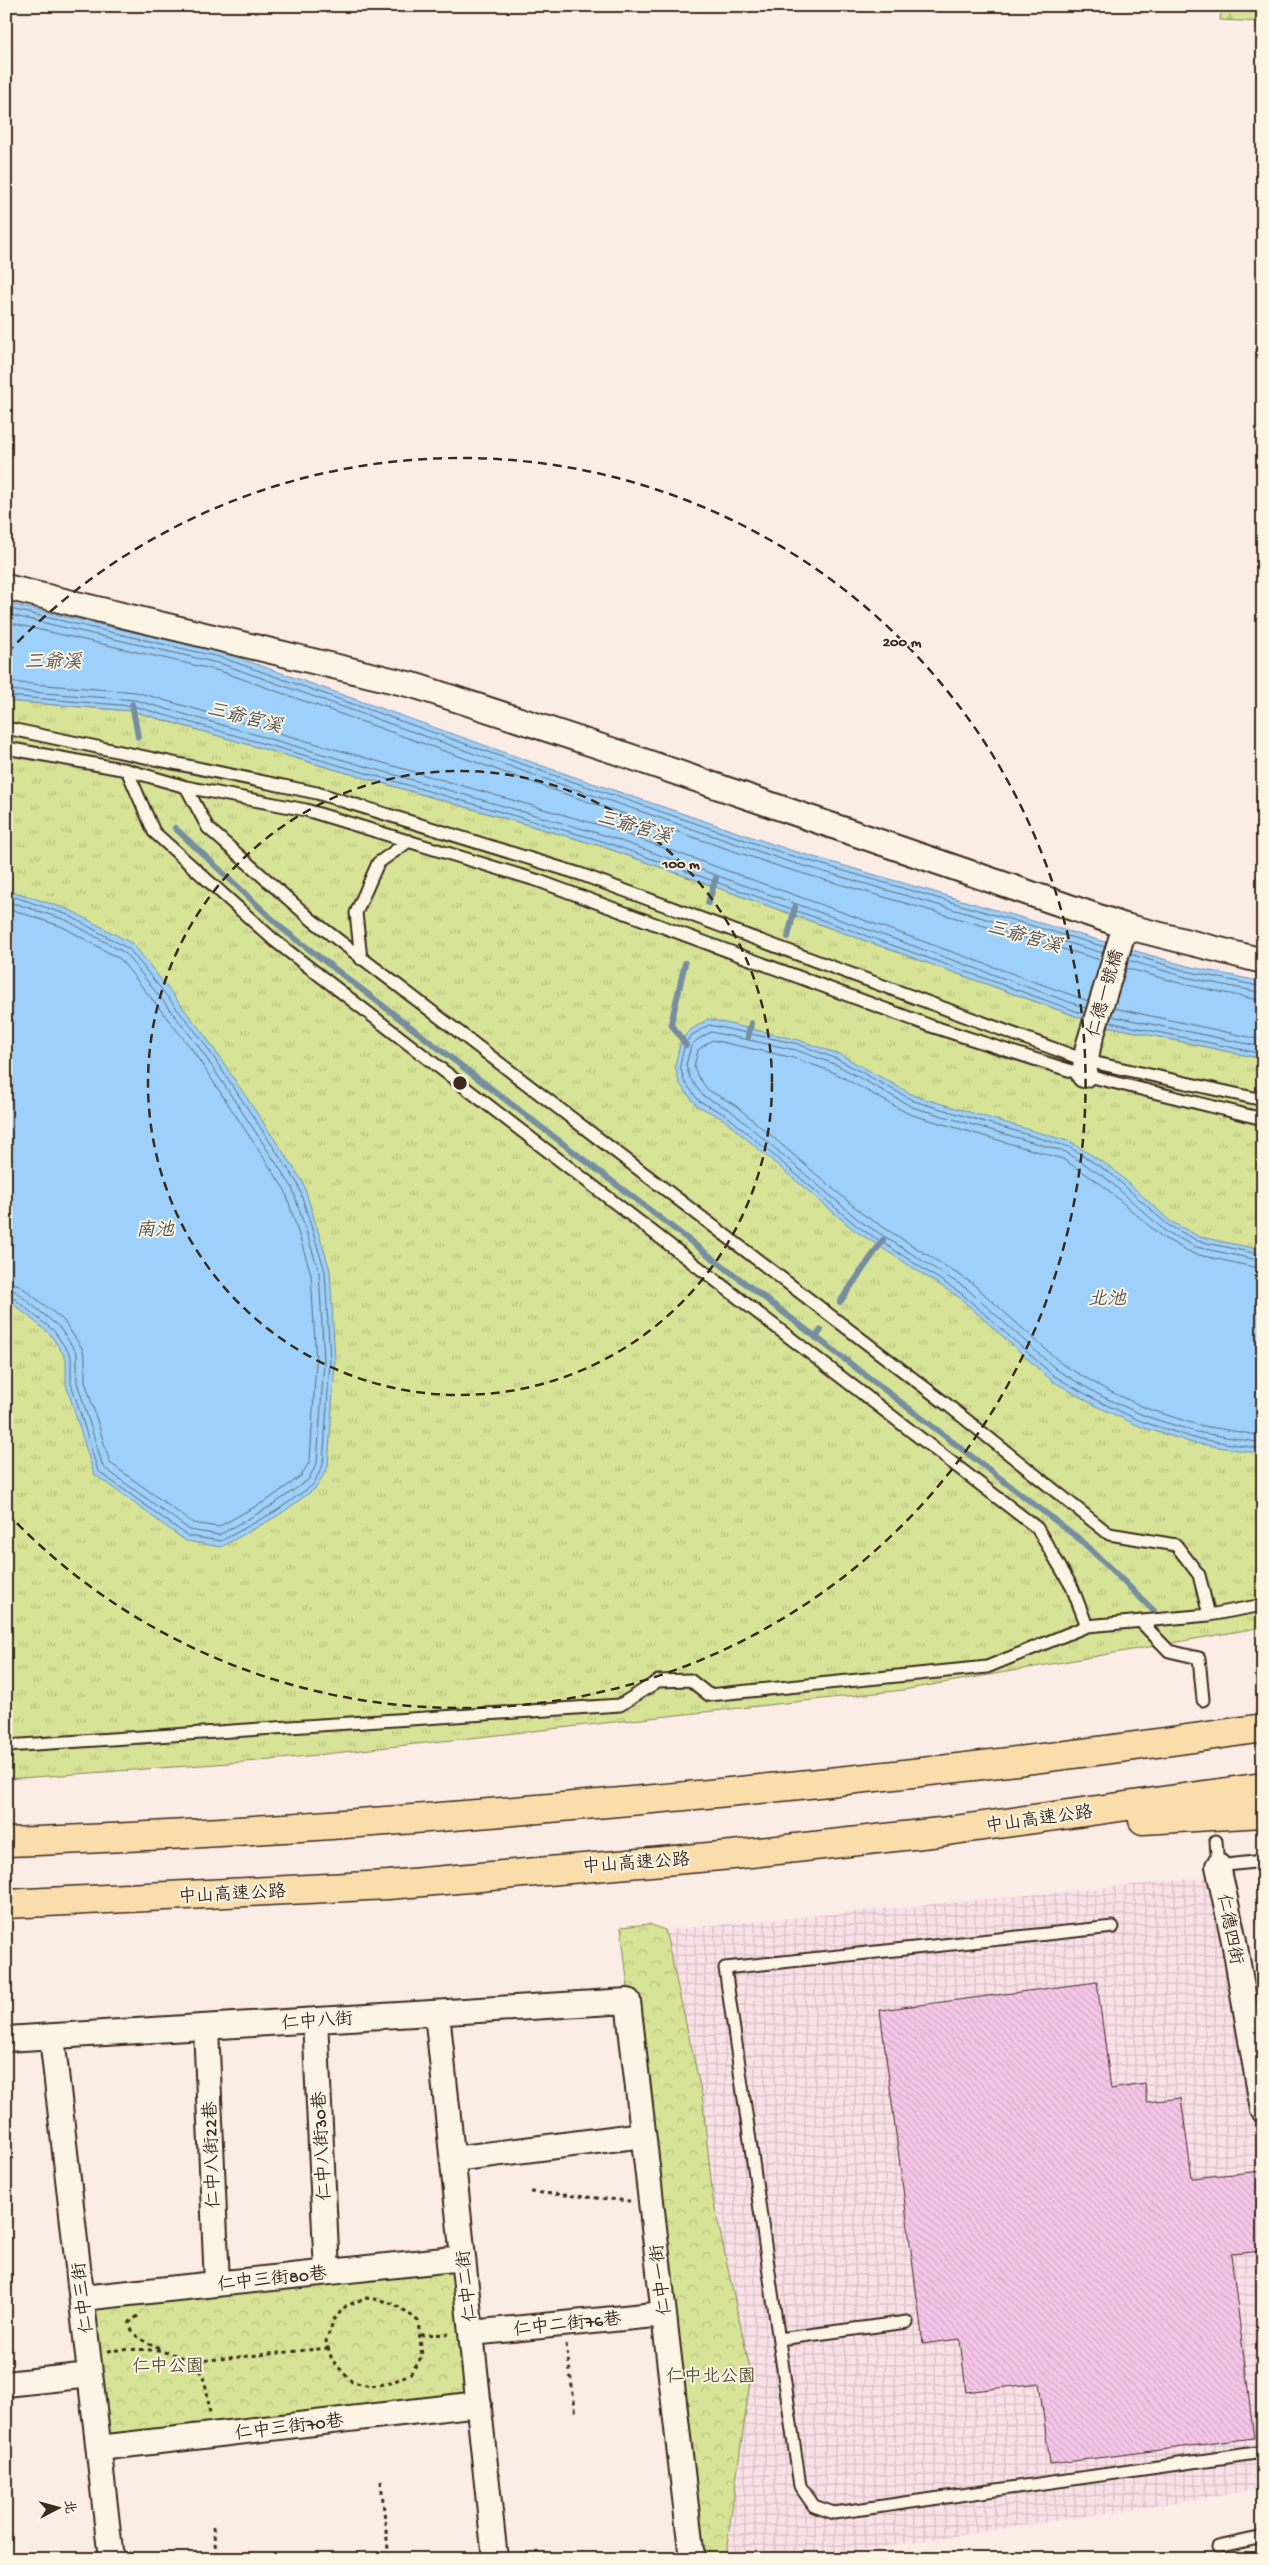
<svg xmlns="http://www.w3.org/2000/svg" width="1269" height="2565" viewBox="0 0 1269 2565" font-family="'Gochi Hand','LXGW WenKai TC',sans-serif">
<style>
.industrial{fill:url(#industrial-grid)}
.grass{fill:url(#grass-tufts);stroke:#89865a}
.forest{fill:url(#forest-firs);stroke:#89865a}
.park{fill:url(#park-crowns);stroke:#89865a}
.water{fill:#9dd0fa;stroke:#768ea2}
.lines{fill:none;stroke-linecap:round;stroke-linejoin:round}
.shore{stroke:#626c76;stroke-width:1}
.stream{stroke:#768ea2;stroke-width:6}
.building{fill:url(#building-back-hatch);stroke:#3b2a1e}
.lane-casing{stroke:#3b2a1e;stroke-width:15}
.street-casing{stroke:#3b2a1e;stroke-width:28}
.highway-casing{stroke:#3b2a1e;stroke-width:31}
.path{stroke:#3b2a1e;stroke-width:3;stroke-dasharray:4 4;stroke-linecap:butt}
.lane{stroke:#fcf5e5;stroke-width:11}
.street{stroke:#fcf5e5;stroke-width:24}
.highway{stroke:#f9deab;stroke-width:28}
.ring{fill:none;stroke:#3b2a1e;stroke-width:2.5;stroke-dasharray:9 6}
.labels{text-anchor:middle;stroke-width:4;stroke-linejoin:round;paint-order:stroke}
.street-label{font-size:18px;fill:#3b2a1e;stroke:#fcf5e5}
.park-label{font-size:18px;fill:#5a4f36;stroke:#fcf5e5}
.water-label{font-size:19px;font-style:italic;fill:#545455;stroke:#fcf5e5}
.centre{fill:#3b2a1e;stroke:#fcf5e5;stroke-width:2.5}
.ring-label{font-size:15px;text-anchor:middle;font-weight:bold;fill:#3b2a1e;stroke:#fcf5e5;stroke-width:4;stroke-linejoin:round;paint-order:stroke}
</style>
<defs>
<pattern id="industrial-grid" width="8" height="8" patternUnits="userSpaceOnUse" patternTransform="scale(1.25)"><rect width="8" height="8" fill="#fae1e7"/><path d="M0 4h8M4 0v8" fill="none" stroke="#d7c1c6"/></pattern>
<pattern id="grass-tufts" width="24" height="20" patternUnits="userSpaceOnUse" patternTransform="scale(1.25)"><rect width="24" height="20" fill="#d7e396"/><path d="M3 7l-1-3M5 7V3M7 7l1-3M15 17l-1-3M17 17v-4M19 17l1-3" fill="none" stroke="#b9c381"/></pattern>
<pattern id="forest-firs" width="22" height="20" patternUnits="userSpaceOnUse" patternTransform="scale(1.25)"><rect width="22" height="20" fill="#d7e396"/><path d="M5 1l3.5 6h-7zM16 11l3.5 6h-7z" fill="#b9c381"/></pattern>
<pattern id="park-crowns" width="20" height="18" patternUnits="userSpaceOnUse" patternTransform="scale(1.25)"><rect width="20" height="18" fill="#d7e396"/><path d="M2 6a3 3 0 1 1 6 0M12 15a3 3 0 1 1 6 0" fill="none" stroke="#b9c381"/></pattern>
<pattern id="building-back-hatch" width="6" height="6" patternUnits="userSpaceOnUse" patternTransform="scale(1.25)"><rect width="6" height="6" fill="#f6c6e8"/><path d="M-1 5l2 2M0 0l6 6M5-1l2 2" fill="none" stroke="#d4aac7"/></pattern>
</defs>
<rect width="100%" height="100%" fill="#fbece6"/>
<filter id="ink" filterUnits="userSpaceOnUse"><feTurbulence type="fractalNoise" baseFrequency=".02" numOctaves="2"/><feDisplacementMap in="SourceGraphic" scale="10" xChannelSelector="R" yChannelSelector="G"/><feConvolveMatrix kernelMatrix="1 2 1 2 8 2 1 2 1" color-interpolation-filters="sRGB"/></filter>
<g filter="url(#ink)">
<path class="industrial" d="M 1213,1877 L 1263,2165 L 1263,2489 L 823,2556 L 823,2559 L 725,2559 L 751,2374 L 713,2199 L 702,2095 L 665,1930 Z"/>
<path class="grass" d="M 6,701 L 132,711 L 601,846 L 1098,1024 L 1263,1059 L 1263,1627 L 903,1690 L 271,1760 L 6,1779 Z"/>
<path class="forest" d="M 1222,6 L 1263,6 L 1263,22 L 1220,20 Z"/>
<path class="park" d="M 649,1924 L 665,1930 L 702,2095 L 713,2199 L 751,2374 L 725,2559 L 693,2559 L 621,1927 Z
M 463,2258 L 479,2404 L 99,2448 L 82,2298 Z"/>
<path class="water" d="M 6,603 L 225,653 L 554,770 L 790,850 L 1187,966 L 1263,982 L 1263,1059 L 1098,1024 L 601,846 L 132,711 L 6,701 Z
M 6,893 L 18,893 L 70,910 L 133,944 L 206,1037 L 303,1182 L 330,1270 L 335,1361 L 328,1467 L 316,1488 L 279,1515 L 221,1547 L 186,1541 L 94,1474 L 66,1384 L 66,1358 L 50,1334 L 6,1298 Z
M 708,1019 L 799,1040 L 841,1055 L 915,1096 L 1071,1142 L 1113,1169 L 1170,1221 L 1200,1237 L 1263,1250 L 1263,1454 L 1193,1443 L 1141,1427 L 1096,1406 L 1051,1380 L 960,1298 L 854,1230 L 723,1119 L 696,1105 L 679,1083 L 675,1065 L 681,1041 L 689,1031 Z"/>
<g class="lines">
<path class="shore" d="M 6,608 L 223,658 L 553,775 L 789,855 L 1105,947
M 6,614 L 222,664 L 551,781 L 787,861 L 1103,953
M 6,622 L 220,671 L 548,788 L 784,868 L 1101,960
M 6,682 L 136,692 L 606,827 L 1088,1001
M 6,690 L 135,700 L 604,835 L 1086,1008
M 6,696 L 133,706 L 602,841 L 1084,1014
M 6,897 L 18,898 L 68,915 L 129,949 L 202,1040 L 298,1184 L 325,1271 L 330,1361 L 323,1465 L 313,1485 L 276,1511 L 221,1541 L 188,1536 L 98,1471 L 71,1383 L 71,1356 L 54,1331 L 11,1296 L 6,1295
M 6,904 L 17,904 L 66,920 L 125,953 L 197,1044 L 292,1187 L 319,1272 L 324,1361 L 317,1463 L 308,1480 L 273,1505 L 219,1535 L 190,1530 L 103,1467 L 77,1382 L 77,1353 L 59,1327 L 15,1291 L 6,1288
M 6,911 L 16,911 L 63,927 L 120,959 L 191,1048 L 285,1190 L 311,1274 L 316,1361 L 310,1461 L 301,1476 L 269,1499 L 218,1527 L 193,1523 L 110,1463 L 85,1381 L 85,1358 L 82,1348 L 63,1320 L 19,1285 L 6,1281
M 1130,954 L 1186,971 L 1263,987
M 1128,960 L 1185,977 L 1263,993
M 1126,968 L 1183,984 L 1263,1001
M 1114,1008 L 1263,1040
M 1111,1016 L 1263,1047
M 1109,1022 L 1263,1054
M 1263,1255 L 1198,1241 L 1168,1225 L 1110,1173 L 1069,1147 L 914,1101 L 839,1060 L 798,1044 L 709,1025 L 692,1035 L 685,1043 L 680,1065 L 684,1081 L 699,1101 L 726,1115 L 857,1226 L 962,1294 L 1054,1376 L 1098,1401 L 1143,1422 L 1194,1438 L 1263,1449
M 1263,1261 L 1196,1247 L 1165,1231 L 1106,1178 L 1066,1152 L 912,1107 L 837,1065 L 796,1050 L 711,1032 L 697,1040 L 691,1046 L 686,1065 L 690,1078 L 703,1096 L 730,1110 L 860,1221 L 967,1289 L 1057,1370 L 1101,1396 L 1145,1416 L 1196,1432 L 1263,1443
M 1263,1269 L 1194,1254 L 1162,1237 L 1101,1184 L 1063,1159 L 909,1114 L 833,1072 L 794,1058 L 712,1040 L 698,1050 L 694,1066 L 697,1075 L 708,1090 L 735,1105 L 864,1215 L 972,1283 L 1062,1364 L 1105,1389 L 1148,1409 L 1198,1425 L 1263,1436"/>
<path class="stream" d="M 132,704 L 138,737
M 175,828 L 284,930 L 1082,1541 L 1154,1611
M 708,903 L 716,878
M 788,937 L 795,907
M 685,963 L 671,1024 L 686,1045
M 748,1037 L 751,1023
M 840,1302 L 883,1240
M 816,1338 L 821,1330"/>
</g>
<path class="building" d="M 1097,1982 L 1111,2089 L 1145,2084 L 1147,2102 L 1181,2098 L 1192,2178 L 1263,2171 L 1263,2251 L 1231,2254 L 1254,2438 L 1050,2464 L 1039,2383 L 966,2392 L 960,2339 L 923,2344 L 880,2010 Z"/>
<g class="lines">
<defs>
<path id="lane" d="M 6,728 L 317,793 L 580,874 L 1087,1061 L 1263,1100
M 6,748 L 127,770 L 186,787 L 208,828 L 312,920 L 949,1406 L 1109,1534 L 1176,1545 L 1199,1575 L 1209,1615
M 127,770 L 154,832 L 275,941 L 1037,1528 L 1072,1587 L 1087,1626
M 186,787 L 306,810 L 539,881 L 931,1026 L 1084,1075 L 1263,1119
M 361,959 L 356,913 L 378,863 L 409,841
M 1140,1621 L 1169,1651 L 1199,1658 L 1203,1700
M 6,1746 L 620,1705 L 658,1681 L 690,1680 L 709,1695 L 987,1667 L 1087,1626 L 1209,1615 L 1263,1605
M 1216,1841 L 1218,1866 L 1263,1861
M 1113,1927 L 725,1968 L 800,2486 L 814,2506 L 834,2513 L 1263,2452
M 779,2339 L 907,2322
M 1218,2547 L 1263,2537"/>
<path id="street" d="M 6,587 L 416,686 L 617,752 L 1125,926 L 1263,961
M 1084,1075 L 1088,1047 L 1125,926
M 1218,1866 L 1234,1941 L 1263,2110
M 437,2013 L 495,2559
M 315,2020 L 327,2272
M 206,2027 L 217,2284
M 52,2037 L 111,2559
M 6,2039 L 628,2001 L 692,2559
M 453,2159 L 643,2135
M 82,2298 L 463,2258
M 471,2333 L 664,2314
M 6,2384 L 90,2375
M 99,2448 L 479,2404"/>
<path id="highway" d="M 1143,1820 L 1263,1813
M 6,1842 C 184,1836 361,1824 538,1809 C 780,1789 1022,1764 1263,1728
M 6,1904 L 388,1885 L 732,1855 L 940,1832 L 1263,1787"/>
</defs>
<use href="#lane" class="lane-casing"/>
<use href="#street" class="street-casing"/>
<use href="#highway" class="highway-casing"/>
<path class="path" d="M 531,2192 L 630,2201
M 365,2298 C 390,2301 399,2305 418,2321 L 422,2356 L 411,2373 L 391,2383 L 371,2386 L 352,2382 L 332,2360 L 326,2341 L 334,2319 L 346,2306 Z
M 138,2316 L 130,2322 C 130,2337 147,2342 159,2349
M 421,2335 L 450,2334
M 566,2344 L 576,2415
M 108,2351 C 135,2348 178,2347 198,2369 C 207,2379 208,2401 210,2414
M 189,2362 L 328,2348
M 381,2481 L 389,2559
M 213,2527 L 217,2559"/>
<use href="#lane" class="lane"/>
<use href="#street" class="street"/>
<use href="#highway" class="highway"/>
</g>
</g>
<g class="ring">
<circle cx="460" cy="1083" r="312"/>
<path d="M7 653A625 625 0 1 1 7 1513"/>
</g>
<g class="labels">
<g class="street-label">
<text transform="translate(1104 993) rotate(-74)" y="6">仁德一號橋</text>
<text transform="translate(1039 1818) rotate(-8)" y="6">中山高速公路</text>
<text transform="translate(636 1862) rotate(-4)" y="6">中山高速公路</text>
<text transform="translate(232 1893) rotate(-3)" y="6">中山高速公路</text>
<text transform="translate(1231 1929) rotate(79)" y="6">仁德四街</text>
<text transform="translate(317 2020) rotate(-4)" y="6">仁中八街</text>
<text transform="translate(321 2146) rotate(-93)" y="6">仁中八街30巷</text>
<text transform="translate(211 2155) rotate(-92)" y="6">仁中八街22巷</text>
<text transform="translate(272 2278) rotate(-6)" y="6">仁中三街80巷</text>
<text transform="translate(660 2280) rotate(-97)" y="6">仁中一街</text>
<text transform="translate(466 2286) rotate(-96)" y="6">仁中二街</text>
<text transform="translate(82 2298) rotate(-97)" y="6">仁中三街</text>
<text transform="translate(567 2323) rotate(-6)" y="6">仁中二街76巷</text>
<text transform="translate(289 2426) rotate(-7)" y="6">仁中三街70巷</text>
</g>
<g class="park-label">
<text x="168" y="2371">仁中公園</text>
<text x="711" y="2381">仁中北公園</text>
</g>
<g class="water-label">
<text x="53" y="667">三爺溪</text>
<text transform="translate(245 716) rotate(14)" y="7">三爺宮溪</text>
<text transform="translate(635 825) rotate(16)" y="7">三爺宮溪</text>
<text transform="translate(1025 935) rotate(16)" y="7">三爺宮溪</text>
<text x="155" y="1235">南池</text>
<text x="1107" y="1304">北池</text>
</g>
</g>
<circle cx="460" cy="1083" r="8" class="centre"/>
<g class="ring-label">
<text x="902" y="646">200 m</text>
<text x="681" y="868">100 m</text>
</g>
<rect width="1269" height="2565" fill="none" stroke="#fcf5e5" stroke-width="25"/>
<rect x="12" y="12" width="1244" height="2540" fill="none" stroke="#3b2a1e" stroke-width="2" filter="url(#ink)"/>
<g transform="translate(58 2508) rotate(84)" stroke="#fcf5e5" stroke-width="4" paint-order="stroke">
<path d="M0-4L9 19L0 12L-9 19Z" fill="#3b2a1e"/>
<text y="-8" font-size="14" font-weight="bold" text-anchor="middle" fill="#3b2a1e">北</text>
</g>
</svg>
